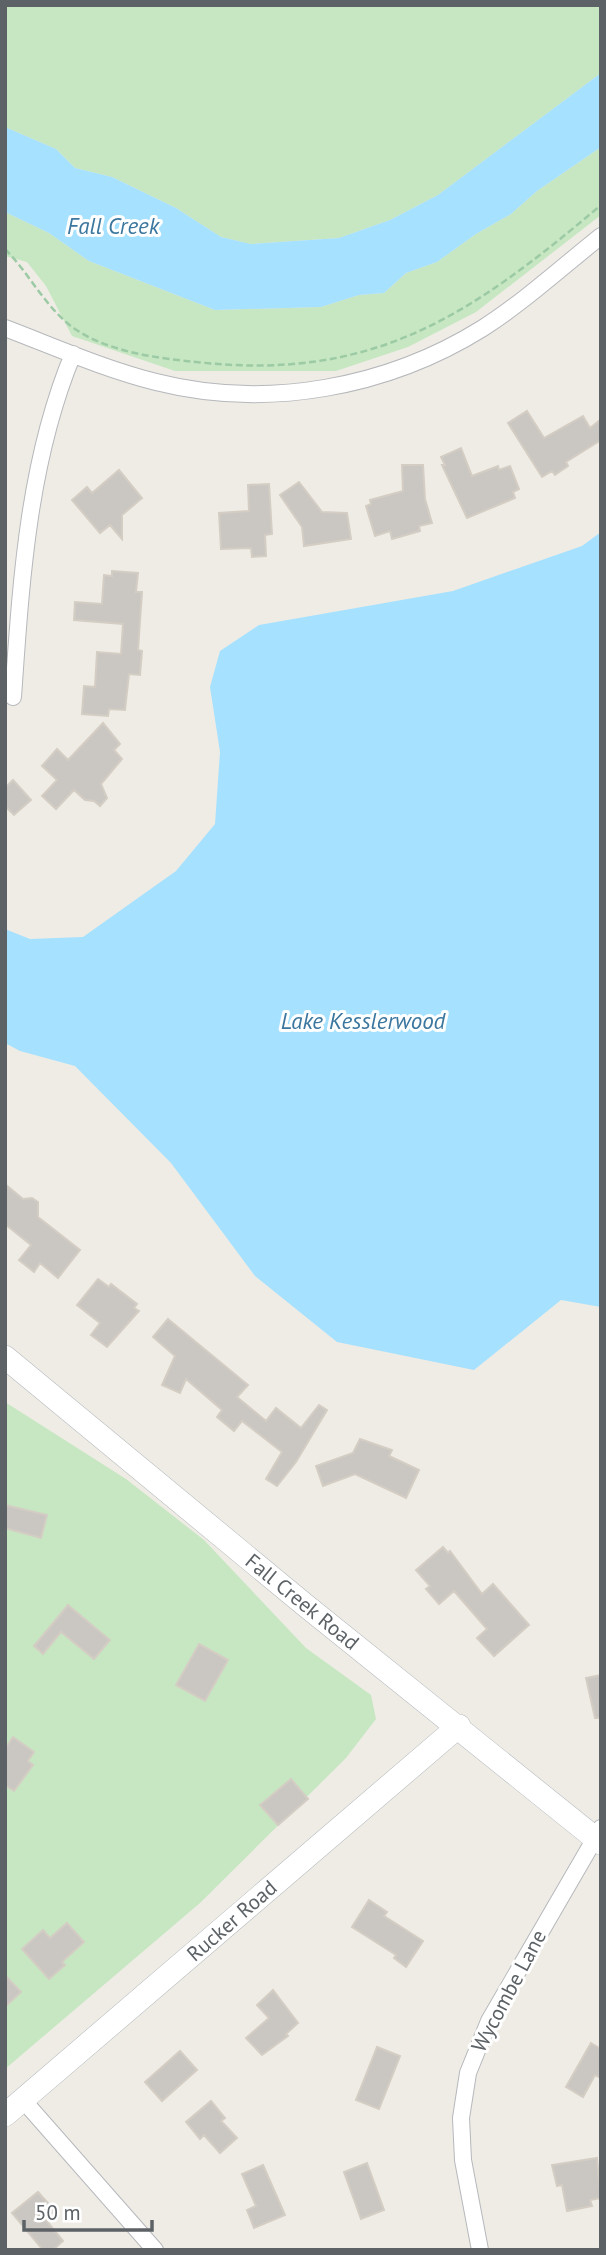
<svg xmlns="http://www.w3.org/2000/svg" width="606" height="2255" viewBox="0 0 606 2255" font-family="'PT Sans',sans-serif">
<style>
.green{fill:#c6e7c2}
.water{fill:#a6e1ff}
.building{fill:#cac7c2;stroke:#d4cdc4;stroke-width:2}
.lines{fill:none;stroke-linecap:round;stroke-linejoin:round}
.street-casing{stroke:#b6b8bc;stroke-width:18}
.secondary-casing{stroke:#b4b9bd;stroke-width:24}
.path{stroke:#9ccaa4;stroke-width:2.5;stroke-dasharray:7 3.5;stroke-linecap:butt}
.street{stroke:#fff;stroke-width:16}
.secondary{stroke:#fff;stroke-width:23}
.labels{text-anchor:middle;stroke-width:6;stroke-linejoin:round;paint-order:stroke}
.street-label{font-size:21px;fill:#5d6266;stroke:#fff}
.water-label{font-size:23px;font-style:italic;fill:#3c779f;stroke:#fff}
</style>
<rect width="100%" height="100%" fill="#efece5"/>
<path class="green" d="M 5,5 L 601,5 L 601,73 L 438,195 L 390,220 L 339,238 L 251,244 L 221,237 L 176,208 L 112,177 L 75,168 L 56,149 L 5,127 Z
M 601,147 L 601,215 L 476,312 L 408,347 L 336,371 L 175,371 L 72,336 L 46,286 L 27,262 L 5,256 L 5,212 L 49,233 L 89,261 L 215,310 L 321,307 L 359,295 L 384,293 L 406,273 L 437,262 L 476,234 L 511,214 L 537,191 Z
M 5,1402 L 126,1479 L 204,1540 L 306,1648 L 371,1695 L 376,1719 L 346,1758 L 200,1903 L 5,2069 Z"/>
<path class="water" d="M 601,73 L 601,147 L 537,191 L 511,214 L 476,234 L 437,262 L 406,273 L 384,293 L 359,295 L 321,307 L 215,310 L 89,261 L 49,233 L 5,212 L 5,127 L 56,149 L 75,168 L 112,177 L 176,208 L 221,237 L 251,244 L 339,238 L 390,220 L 438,195 Z
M 601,532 L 601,1307 L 561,1300 L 474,1370 L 337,1342 L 255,1276 L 171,1163 L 75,1066 L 20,1051 L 5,1043 L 5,929 L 30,939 L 83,937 L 176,871 L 215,824 L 220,752 L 210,687 L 220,651 L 259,625 L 453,591 L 582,546 Z"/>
<path class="building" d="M 527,411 L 544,438 L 583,416 L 590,428 L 601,419 L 601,440 L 566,462 L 568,466 L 555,475 L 552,471 L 542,477 L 508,423 Z
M 461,448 L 472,476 L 498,466 L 499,470 L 510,466 L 519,489 L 513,492 L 515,498 L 467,518 L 442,465 L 445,465 L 441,457 Z
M 402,465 L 423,465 L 425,499 L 432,523 L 419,526 L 420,531 L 392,539 L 390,531 L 375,536 L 366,506 L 371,504 L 370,500 L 403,491 Z
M 119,470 L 142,498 L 122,515 L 122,539 L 110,525 L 100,533 L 72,500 L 87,487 L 92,493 Z
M 299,482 L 322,512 L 347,513 L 351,539 L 304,546 L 302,527 L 280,495 Z
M 269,484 L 272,534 L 265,535 L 266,556 L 252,557 L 251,548 L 221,549 L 219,513 L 249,511 L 248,485 Z
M 112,571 L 138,573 L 136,592 L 142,592 L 138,650 L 142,651 L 140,675 L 129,674 L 125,710 L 109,709 L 108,716 L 82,714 L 84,686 L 95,687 L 97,652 L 121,654 L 123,624 L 74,620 L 75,602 L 102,604 L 104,575 L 112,576 Z
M 103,723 L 120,744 L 114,750 L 122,759 L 101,784 L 107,798 L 100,806 L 94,801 L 85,800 L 74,790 L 56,809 L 42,796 L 57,780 L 42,766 L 57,749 L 68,760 Z
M 13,780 L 31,800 L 14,815 L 5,806 L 5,788 Z
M 5,1184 L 23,1199 L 32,1198 L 38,1202 L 38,1217 L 80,1250 L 58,1278 L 40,1263 L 34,1272 L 19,1260 L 31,1245 L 5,1224 Z
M 98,1279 L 109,1287 L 111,1284 L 137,1304 L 134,1308 L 139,1311 L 107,1347 L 91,1335 L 100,1323 L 77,1305 Z
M 168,1319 L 248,1385 L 237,1397 L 266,1421 L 276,1408 L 301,1428 L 319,1405 L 327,1410 L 296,1462 L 277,1486 L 266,1479 L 282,1452 L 242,1421 L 234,1431 L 217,1417 L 222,1410 L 186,1379 L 180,1393 L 162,1385 L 175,1356 L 153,1337 Z
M 360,1439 L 392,1450 L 389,1456 L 419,1470 L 406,1498 L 355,1474 L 323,1486 L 316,1466 L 353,1453 Z
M 5,1505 L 47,1515 L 41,1538 L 5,1528 Z
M 443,1547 L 448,1553 L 450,1551 L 482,1594 L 493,1584 L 529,1625 L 494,1656 L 477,1638 L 487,1629 L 454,1591 L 439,1604 L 426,1589 L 430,1586 L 416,1570 Z
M 68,1605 L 110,1640 L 94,1659 L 61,1632 L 43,1654 L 34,1646 Z
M 199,1644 L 228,1660 L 205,1701 L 176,1685 Z
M 601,1675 L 601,1718 L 595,1718 L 586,1678 Z
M 13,1737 L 34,1752 L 28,1761 L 33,1765 L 14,1791 L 5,1785 L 5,1749 Z
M 291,1779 L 308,1799 L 278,1825 L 260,1805 Z
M 369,1900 L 387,1912 L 384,1916 L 423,1941 L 406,1967 L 394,1958 L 396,1955 L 352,1927 Z
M 67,1923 L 84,1942 L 62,1962 L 65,1965 L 49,1979 L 22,1949 L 43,1930 L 50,1938 Z
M 5,1975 L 21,1992 L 5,2007 Z
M 273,1990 L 298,2023 L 286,2034 L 288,2036 L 262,2055 L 246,2038 L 269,2018 L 257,2005 Z
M 591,2043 L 601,2049 L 601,2078 L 595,2075 L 583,2097 L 566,2087 Z
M 377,2047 L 400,2056 L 379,2109 L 356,2100 Z
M 180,2051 L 197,2070 L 162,2101 L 145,2082 Z
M 211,2101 L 225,2118 L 221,2121 L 237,2138 L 220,2153 L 204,2135 L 200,2139 L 186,2122 Z
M 597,2158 L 601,2198 L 590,2200 L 592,2206 L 567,2211 L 562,2185 L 557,2186 L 552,2165 Z
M 367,2163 L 384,2210 L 361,2219 L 344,2172 Z
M 263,2165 L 285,2215 L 254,2228 L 247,2210 L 256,2206 L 242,2174 Z
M 38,2192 L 55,2211 L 45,2219 L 63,2241 L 53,2250 L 43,2250 L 12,2213 Z"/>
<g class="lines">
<defs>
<path id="street" d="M 5,328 C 55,347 104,369 156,382 C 266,410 387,388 483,328 C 525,301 562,267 601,236
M 13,697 C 21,582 28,462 73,354
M 23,2100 L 155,2250
M 480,2250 L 463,2160 L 461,2118 L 468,2073 L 489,2021 L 601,1828"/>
<path id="secondary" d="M 5,1357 L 305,1605 L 601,1843
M 5,2115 L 459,1726"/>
</defs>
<use href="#street" class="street-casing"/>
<use href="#secondary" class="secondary-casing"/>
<path class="path" d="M 5,249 C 30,274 46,309 75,329 C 109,352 156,358 196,362 C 374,382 471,315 601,205"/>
<use href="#street" class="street"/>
<use href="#secondary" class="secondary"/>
</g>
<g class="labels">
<g class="street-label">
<text transform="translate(302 1602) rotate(39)" y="7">Fall Creek Road</text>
<text transform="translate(232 1921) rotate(-41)" y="7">Rucker Road</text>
<text transform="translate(509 1991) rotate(-62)" y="7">Wycombe Lane</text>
</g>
<g class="water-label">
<text x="113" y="234">Fall Creek</text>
<text x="363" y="1029">Lake Kesslerwood</text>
</g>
</g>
<rect width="606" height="2255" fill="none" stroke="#5d6266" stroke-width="14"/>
<path d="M24 2220v10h128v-10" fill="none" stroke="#5d6266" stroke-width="3.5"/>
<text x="35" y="2220" font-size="21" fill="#5d6266" stroke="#ffffff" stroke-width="5" paint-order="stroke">50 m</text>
</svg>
